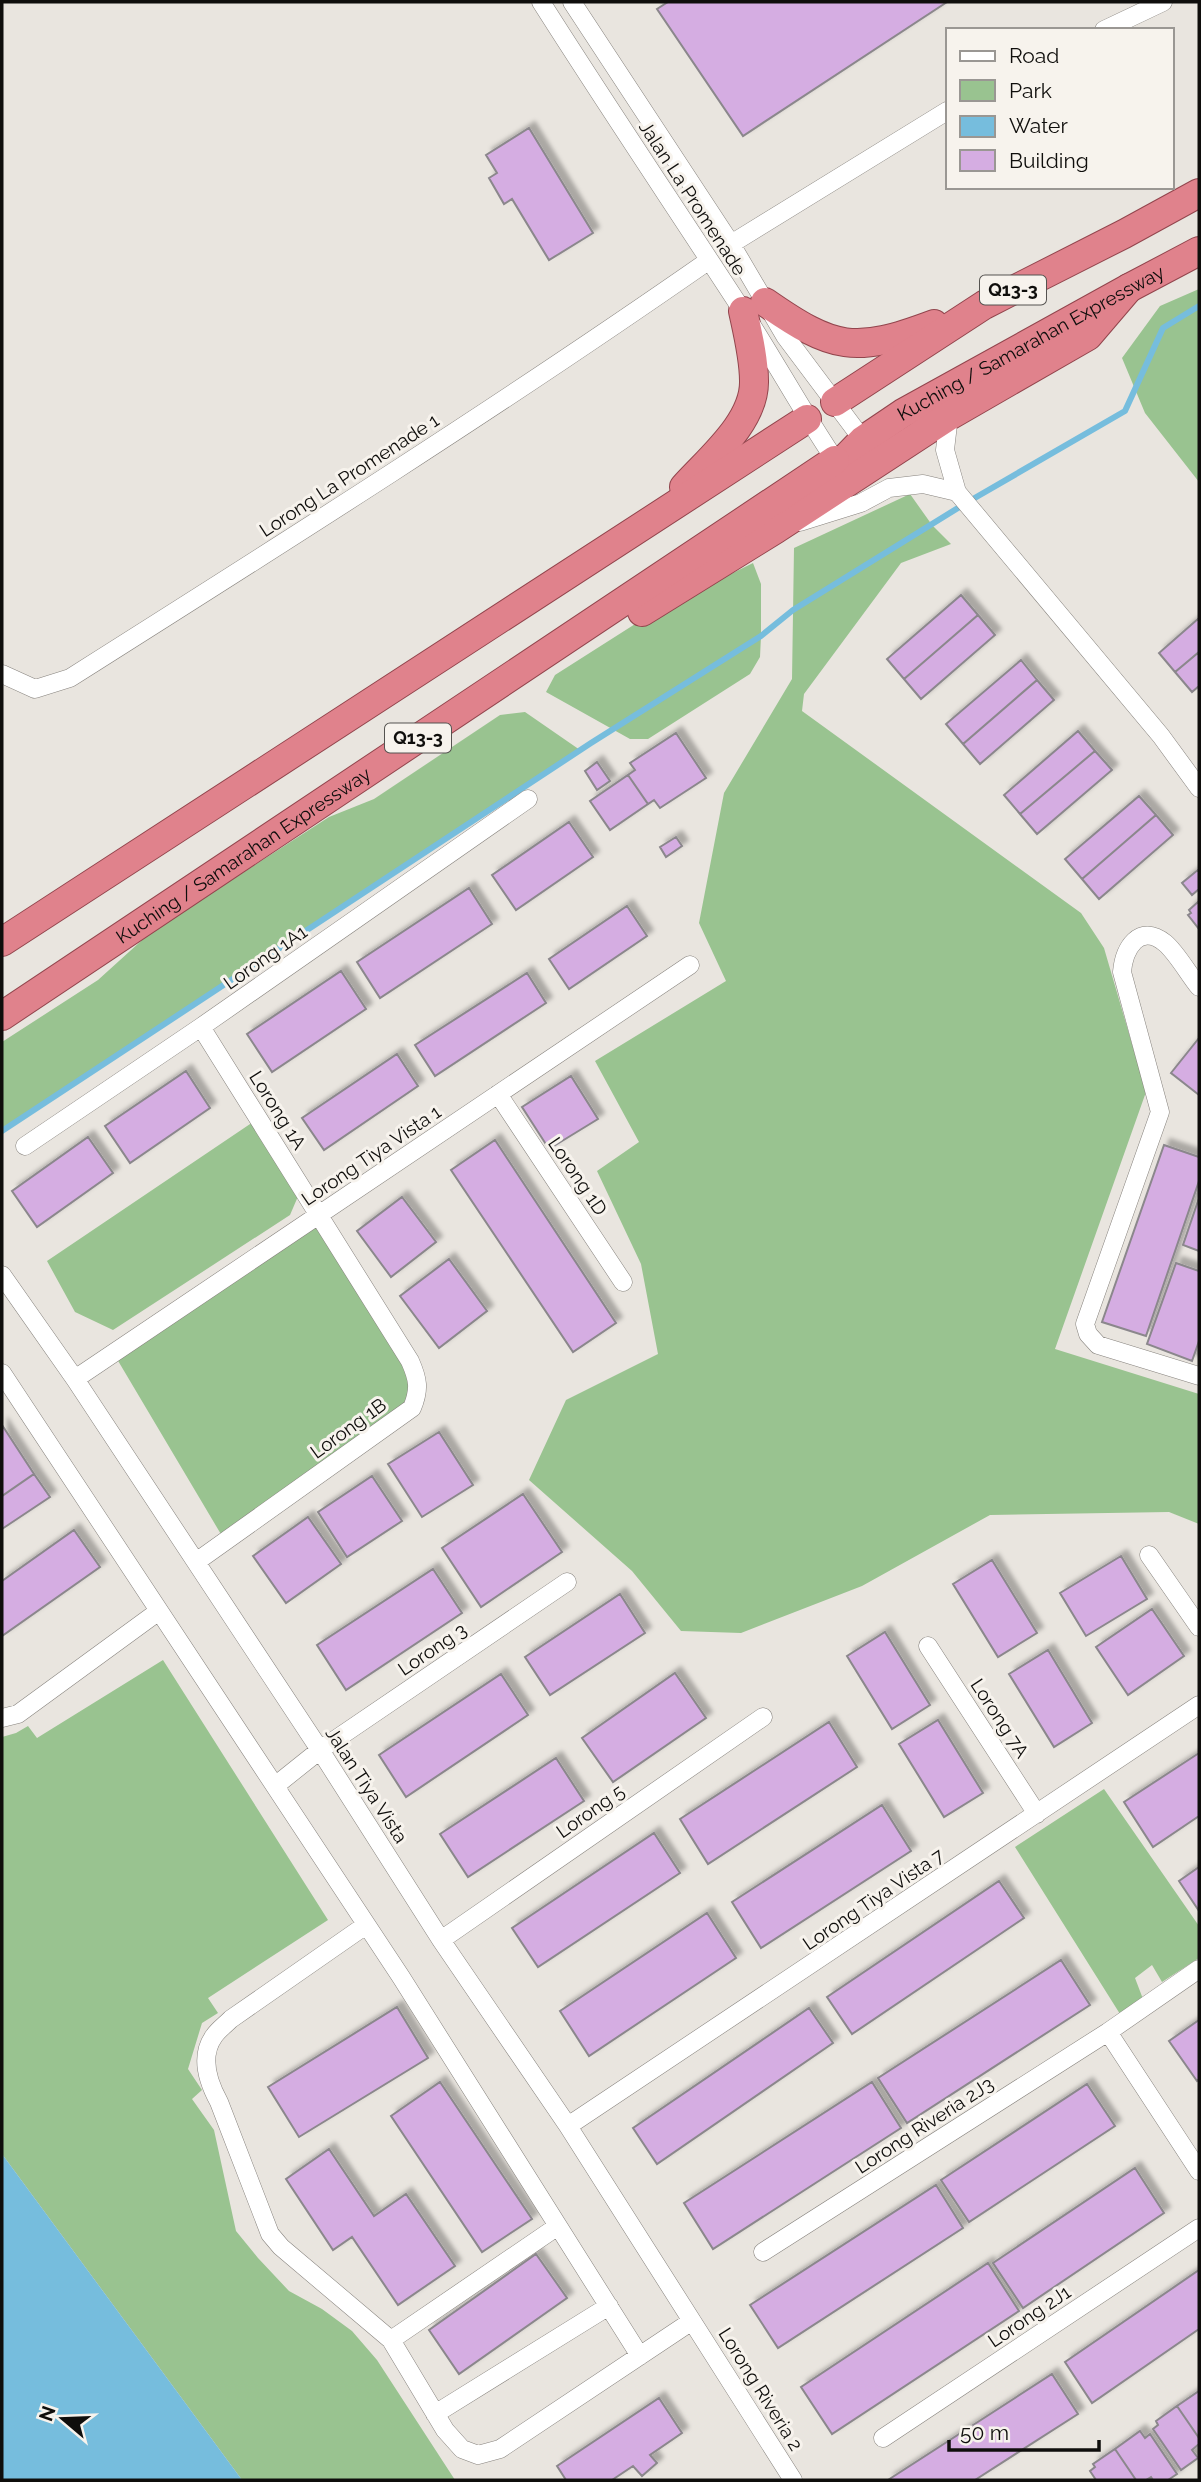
<svg xmlns="http://www.w3.org/2000/svg" width="1201" height="2482" viewBox="0 0 1201 2482" font-family="Raleway,sans-serif">
<style>
.green{fill:#99c390}
.water{fill:#76bddd}
.lines{fill:none;stroke-linecap:round;stroke-linejoin:round}
.stream{stroke:#76bddd;stroke-width:6}
.building{fill:#d5ade2;stroke:#8b878c;stroke-width:2;filter:url(#shadow)}
.minor-casing{stroke:#87837e;stroke-width:19}
.trunk-casing{stroke:#92454d;stroke-width:30}
.minor{stroke:#fff;stroke-width:18}
.trunk{stroke:#e0828c;stroke-width:28}
.labels{text-anchor:middle;stroke-width:6;stroke-linejoin:round;paint-order:stroke}
.shield{fill:#f7f3ed;stroke:#555350;stroke-width:2}
.shield-label{font-size:18px;font-weight:bold;fill:#0f0e0c}
.street-label{font-size:19px;fill:#0f0e0c;stroke:#f7f3ed}
</style>
<defs>
<filter id="shadow"><feDropShadow dx="6" dy="-6" stdDeviation="2" flood-color="#0004"/></filter>
</defs>
<rect width="100%" height="100%" fill="#e9e5df"/>
<path class="green" d="M 1199,289 L 1199,482 L 1145,413 L 1122,358 L 1160,306 Z
M 910,494 L 932,525 L 951,544 L 901,563 L 804,694 L 802,711 L 1081,913 L 1104,948 L 1146,1092 L 1055,1349 L 1199,1394 L 1199,1524 L 1169,1512 L 990,1515 L 862,1586 L 741,1633 L 681,1631 L 632,1571 L 529,1480 L 566,1400 L 658,1354 L 641,1264 L 597,1171 L 639,1142 L 595,1061 L 726,981 L 699,923 L 724,793 L 792,679 L 794,548 Z
M 753,563 L 761,584 L 761,636 L 760,657 L 750,674 L 648,739 L 630,739 L 546,692 L 555,675 L 654,612 Z
M 525,712 L 580,750 L 2,1131 L 2,1042 L 98,980 L 151,932 L 329,817 L 374,799 L 500,715 Z
M 259,1118 L 302,1187 L 290,1215 L 113,1330 L 75,1312 L 47,1261 Z
M 320,1215 L 410,1361 L 418,1394 L 225,1541 L 114,1354 Z
M 163,1660 L 328,1920 L 208,1998 L 218,2013 L 202,2023 L 188,2069 L 202,2090 L 192,2099 L 214,2130 L 236,2231 L 258,2258 L 289,2291 L 322,2309 L 352,2331 L 377,2360 L 455,2480 L 242,2480 L 2,2154 L 2,1737 L 16,1733 L 28,1726 L 37,1738 Z
M 1104,1789 L 1199,1926 L 1199,1958 L 1162,1982 L 1152,1965 L 1135,1978 L 1143,1999 L 1120,2014 L 1015,1847 Z"/>
<path class="water" d="M 2,2154 L 242,2480 L 2,2480 Z"/>
<g class="lines">
<path class="stream" d="M 2,1131 L 591,743 L 761,636 L 793,610 L 966,503 L 1125,411 L 1163,328 L 1199,306"/>
</g>
<path class="building" d="M 668,2 L 947,2 L 743,136 L 657,9 Z
M 529,128 L 593,233 L 549,260 L 512,199 L 504,204 L 489,178 L 497,173 L 486,155 Z
M 961,595 L 978,615 L 904,679 L 887,659 Z
M 978,615 L 995,635 L 921,699 L 904,679 Z
M 1199,618 L 1199,652 L 1175,672 L 1159,653 Z
M 1199,652 L 1199,686 L 1192,692 L 1175,672 Z
M 1021,660 L 1037,680 L 963,744 L 946,724 Z
M 1037,680 L 1054,700 L 980,764 L 963,744 Z
M 1078,731 L 1095,751 L 1020,814 L 1004,795 Z
M 676,733 L 706,778 L 660,808 L 654,800 L 648,804 L 628,775 L 635,770 L 630,763 Z
M 1095,751 L 1112,770 L 1037,834 L 1020,814 Z
M 597,762 L 610,781 L 597,790 L 585,771 Z
M 628,775 L 648,804 L 610,830 L 590,801 Z
M 1139,796 L 1156,815 L 1082,879 L 1065,859 Z
M 1156,815 L 1173,835 L 1099,899 L 1082,879 Z
M 569,822 L 593,857 L 516,910 L 492,875 Z
M 676,837 L 682,846 L 666,857 L 660,847 Z
M 1199,869 L 1199,889 L 1192,895 L 1182,883 Z
M 469,888 L 492,924 L 380,998 L 357,962 Z
M 1199,901 L 1199,929 L 1188,915 L 1191,913 L 1189,910 Z
M 627,906 L 647,936 L 569,989 L 549,959 Z
M 341,971 L 366,1009 L 272,1072 L 247,1034 Z
M 527,973 L 546,1003 L 435,1076 L 415,1045 Z
M 1199,1038 L 1199,1095 L 1171,1073 Z
M 397,1054 L 418,1086 L 324,1150 L 302,1118 Z
M 186,1071 L 210,1108 L 130,1163 L 105,1126 Z
M 571,1076 L 598,1119 L 549,1149 L 522,1107 Z
M 88,1137 L 113,1173 L 37,1227 L 12,1191 Z
M 495,1140 L 616,1323 L 573,1352 L 451,1170 Z
M 1164,1145 L 1199,1157 L 1199,1181 L 1146,1336 L 1102,1322 Z
M 402,1197 L 436,1242 L 391,1277 L 357,1231 Z
M 1199,1198 L 1199,1251 L 1183,1245 Z
M 449,1259 L 487,1311 L 439,1348 L 400,1296 Z
M 1176,1263 L 1199,1271 L 1199,1341 L 1192,1361 L 1147,1344 Z
M 2,1425 L 34,1474 L 2,1496 Z
M 439,1432 L 473,1485 L 422,1517 L 388,1464 Z
M 34,1474 L 50,1497 L 2,1529 L 2,1496 Z
M 372,1476 L 402,1521 L 347,1557 L 318,1512 Z
M 523,1494 L 562,1552 L 481,1607 L 442,1548 Z
M 308,1517 L 341,1564 L 286,1603 L 253,1556 Z
M 74,1530 L 100,1567 L 2,1636 L 2,1581 Z
M 1121,1556 L 1147,1599 L 1086,1636 L 1060,1593 Z
M 992,1560 L 1037,1633 L 998,1657 L 953,1584 Z
M 433,1569 L 462,1613 L 346,1690 L 317,1645 Z
M 620,1594 L 645,1633 L 550,1695 L 525,1657 Z
M 1152,1609 L 1184,1656 L 1128,1695 L 1096,1647 Z
M 885,1632 L 930,1705 L 892,1729 L 847,1656 Z
M 1048,1650 L 1092,1723 L 1054,1747 L 1009,1674 Z
M 675,1673 L 706,1718 L 613,1782 L 582,1738 Z
M 501,1674 L 528,1715 L 406,1797 L 379,1755 Z
M 938,1720 L 983,1793 L 944,1817 L 899,1744 Z
M 829,1722 L 857,1767 L 708,1864 L 680,1819 Z
M 1199,1753 L 1199,1816 L 1153,1847 L 1124,1802 Z
M 556,1758 L 584,1801 L 468,1877 L 440,1834 Z
M 882,1805 L 911,1851 L 761,1948 L 732,1902 Z
M 654,1833 L 680,1873 L 538,1967 L 512,1928 Z
M 1199,1867 L 1199,1911 L 1179,1881 Z
M 999,1881 L 1024,1918 L 852,2034 L 827,1997 Z
M 707,1913 L 736,1958 L 589,2056 L 560,2011 Z
M 1061,1960 L 1090,2005 L 907,2123 L 878,2078 Z
M 397,2007 L 428,2058 L 299,2137 L 268,2087 Z
M 809,2008 L 833,2043 L 657,2164 L 633,2128 Z
M 1199,2020 L 1199,2079 L 1197,2081 L 1169,2041 Z
M 440,2082 L 532,2219 L 482,2252 L 391,2116 Z
M 872,2082 L 901,2128 L 713,2249 L 684,2203 Z
M 1087,2084 L 1115,2126 L 969,2222 L 941,2180 Z
M 329,2149 L 374,2216 L 406,2194 L 455,2266 L 398,2305 L 352,2237 L 333,2250 L 286,2179 Z
M 1135,2168 L 1164,2213 L 1023,2308 L 993,2263 Z
M 936,2185 L 963,2228 L 778,2348 L 750,2305 Z
M 536,2254 L 567,2298 L 459,2374 L 429,2330 Z
M 988,2263 L 1019,2311 L 832,2434 L 801,2387 Z
M 1199,2270 L 1199,2329 L 1092,2403 L 1065,2362 Z
M 1052,2374 L 1078,2414 L 975,2480 L 888,2480 Z
M 1199,2391 L 1199,2438 L 1177,2406 Z
M 659,2398 L 682,2433 L 650,2455 L 657,2463 L 642,2476 L 633,2466 L 612,2480 L 566,2480 L 557,2466 Z
M 1177,2406 L 1199,2438 L 1199,2444 L 1192,2450 L 1198,2458 L 1181,2470 L 1153,2429 L 1158,2425 L 1156,2421 Z
M 1140,2431 L 1145,2438 L 1150,2434 L 1177,2474 L 1168,2480 L 1153,2480 L 1151,2477 L 1146,2480 L 1136,2480 L 1115,2449 Z
M 1115,2449 L 1136,2480 L 1096,2480 L 1090,2471 L 1095,2467 L 1093,2464 Z"/>
<g class="lines">
<defs>
<path id="minor" d="M 541,2 C 607,106 675,207 742,310 C 774,359 802,411 835,460
M 572,2 L 731,244 L 785,336 L 863,440
M 1104,30 L 1163,2
M 731,244 L 947,111
M 949,416 L 945,450 L 957,492 L 1161,736 L 1199,788
M 800,522 L 861,503 L 889,488 L 923,484 L 957,492
M 2,674 L 35,689 L 70,678 C 285,542 500,406 708,261
M 1199,987 C 1189,975 1177,953 1165,943 C 1139,922 1124,949 1122,972 L 1160,1112 L 1085,1324 L 1088,1334 L 1098,1345 L 1199,1376
M 498,1094 L 623,1282
M 25,1146 L 201,1027 L 528,799
M 2,1275 L 75,1379 L 320,1750 L 441,1940 L 568,2126 L 793,2480
M 2,1373 L 401,1977 L 640,2356
M 75,1379 L 690,965
M 1149,1555 L 1199,1627
M 196,1562 L 412,1408 C 420,1389 418,1379 410,1361 L 201,1027
M 928,1646 L 1037,1814
M 2,1718 L 18,1714 L 159,1611
M 275,1786 L 320,1750 L 567,1582
M 366,1925 L 231,2019 C 225,2025 218,2030 214,2036 C 199,2057 208,2082 219,2102 L 270,2234 L 281,2247 L 391,2340 L 445,2430 L 462,2449 L 478,2455 L 500,2449 L 692,2321
M 441,1940 L 763,1717
M 1108,2032 L 1199,2171
M 568,2126 L 1199,1705
M 763,2252 L 1108,2032 L 1199,1969
M 391,2340 L 558,2226
M 435,2414 L 609,2306
M 883,2438 L 1199,2228"/>
<g id="trunk">
<path d="M 765,302 C 834,350 854,354 934,324"/>
<path d="M 835,402 L 984,305 L 1124,234 L 1199,193"/>
<path id="s1" d="M 826,478 L 863,440 L 903,413 L 1129,288 L 1199,251"/>
<path d="M 684,487 C 709,459 755,422 754,381 C 754,358 748,334 743,311"/>
<path d="M 642,612 L 776,529 L 949,416 L 1088,336 L 1129,288"/>
<path d="M 2,942 L 807,419"/>
<path id="s2" d="M 2,1016 L 835,460"/>
</g>
</defs>
<use href="#minor" class="minor-casing"/>
<use href="#trunk" class="trunk-casing"/>
<use href="#minor" class="minor"/>
<use href="#trunk" class="trunk"/>
</g>
<g class="labels">
<g class="shield">
<rect x="980" y="275.5" width="66" height="29" rx="5"/>
<rect x="385" y="723.5" width="66" height="29" rx="5"/>
</g>
<g class="shield-label">
<text x="1013" y="296">Q13-3</text>
<text x="418" y="744">Q13-3</text>
</g>
<g class="street-label">
<text transform="translate(693 198) rotate(57)" y="7">Jalan La Promenade</text>
<text dy="7" stroke="none"><textPath href="#s1" startOffset="247">Kuching / Samarahan Expressway</textPath></text>
<text transform="translate(349 475) rotate(-33)" y="7">Lorong La Promenade 1</text>
<text dy="7" stroke="none"><textPath href="#s2" startOffset="290">Kuching / Samarahan Expressway</textPath></text>
<text transform="translate(265 957) rotate(-35)" y="7">Lorong 1A1</text>
<text transform="translate(278 1110) rotate(58)" y="7">Lorong 1A</text>
<text transform="translate(371 1155) rotate(-34)" y="7">Lorong Tiya Vista 1</text>
<text transform="translate(578 1176) rotate(56)" y="7">Lorong 1D</text>
<text transform="translate(348 1428) rotate(-36)" y="7">Lorong 1B</text>
<text transform="translate(432 1649) rotate(-34)" y="7">Lorong 3</text>
<text transform="translate(1000 1718) rotate(57)" y="7">Lorong 7A</text>
<text transform="translate(367 1785) rotate(57)" y="7">Jalan Tiya Vista</text>
<text transform="translate(590 1811) rotate(-35)" y="7">Lorong 5</text>
<text transform="translate(873 1899) rotate(-34)" y="7">Lorong Tiya Vista 7</text>
<text transform="translate(924 2125) rotate(-33)" y="7">Lorong Riveria 2J3</text>
<text transform="translate(1029 2316) rotate(-34)" y="7">Lorong 2J1</text>
<text transform="translate(761 2389) rotate(58)" y="7">Lorong Riveria 2</text>
</g>
</g>
<rect width="1201" height="2482" fill="none" stroke="#0f0e0c" stroke-width="7"/>
<rect x="946" y="28" width="228" height="161" fill="#f7f3ed" stroke="#9a9793" stroke-width="2"/>
<rect x="960" y="51" width="35" height="10" fill="#ffffff" stroke="#9a9793" stroke-width="2"/>
<text x="1009" y="63" font-size="21" fill="#0f0e0c">Road</text>
<rect x="960" y="80" width="35" height="21" fill="#99c390" stroke="#9a9793" stroke-width="2"/>
<text x="1009" y="98" font-size="21" fill="#0f0e0c">Park</text>
<rect x="960" y="116" width="35" height="21" fill="#76bddd" stroke="#9a9793" stroke-width="2"/>
<text x="1009" y="133" font-size="21" fill="#0f0e0c">Water</text>
<rect x="960" y="150" width="35" height="21" fill="#d5ade2" stroke="#9a9793" stroke-width="2"/>
<text x="1009" y="168" font-size="21" fill="#0f0e0c">Building</text>
<g transform="translate(63 2419) rotate(289)" stroke="#f7f3ed" stroke-width="5" paint-order="stroke">
<path d="M0-5L12 26L0 18L-12 26Z" fill="#0f0e0c"/>
<text y="-10" font-size="19" font-weight="bold" text-anchor="middle" fill="#0f0e0c">N</text>
</g>
<path d="M949 2440v10h150v-10" fill="none" stroke="#0f0e0c" stroke-width="3.5"/>
<text x="960" y="2440" font-size="21" fill="#0f0e0c" stroke="#f7f3ed" stroke-width="5" paint-order="stroke">50 m</text>
</svg>
